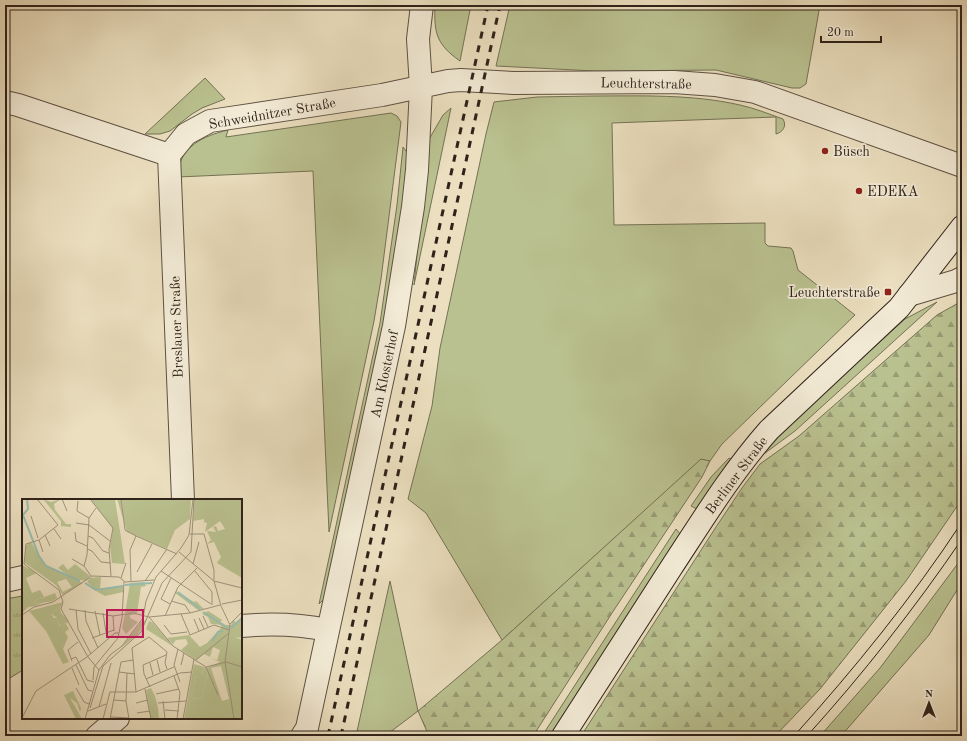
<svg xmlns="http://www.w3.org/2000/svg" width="967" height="741" viewBox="0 0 967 741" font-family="'Old Standard TT',serif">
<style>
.green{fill:#bac190;stroke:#747255}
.forest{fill:url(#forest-firs);stroke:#747255}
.park{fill:url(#park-tufts);stroke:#747255}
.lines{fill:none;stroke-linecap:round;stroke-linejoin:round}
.street-casing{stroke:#5e5143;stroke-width:24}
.secondary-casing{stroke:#2f221a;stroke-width:24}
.street{stroke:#f2ead5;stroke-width:22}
.secondary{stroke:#f2ead5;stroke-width:22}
.tram{stroke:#2f221a;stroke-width:1}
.rail{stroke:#2f221a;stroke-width:3;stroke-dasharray:7 7;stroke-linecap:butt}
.poi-dot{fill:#8f2418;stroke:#f2ead5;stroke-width:1.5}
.labels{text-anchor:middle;stroke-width:3.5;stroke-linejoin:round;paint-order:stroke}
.street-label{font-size:14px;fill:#2f221a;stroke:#f2ead5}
.poi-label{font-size:14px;fill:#2f221a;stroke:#f2ead5;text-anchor:start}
.inset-river{fill:none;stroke:#98bdb1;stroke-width:2}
.inset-road{fill:none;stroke:#a0937d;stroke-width:1}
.view{fill:#c2185b;fill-opacity:0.15;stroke:#c2185b;stroke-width:2}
.inset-edge{fill:none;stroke:#2f221a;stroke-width:2}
</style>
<defs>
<pattern id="forest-firs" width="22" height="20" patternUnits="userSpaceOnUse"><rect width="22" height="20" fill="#bac190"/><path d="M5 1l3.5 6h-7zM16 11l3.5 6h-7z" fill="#989c75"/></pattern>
<pattern id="park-tufts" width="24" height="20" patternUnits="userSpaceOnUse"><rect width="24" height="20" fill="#bac190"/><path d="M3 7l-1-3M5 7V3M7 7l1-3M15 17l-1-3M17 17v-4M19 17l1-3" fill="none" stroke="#989c75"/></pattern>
</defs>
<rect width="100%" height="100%" fill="#ebdfbf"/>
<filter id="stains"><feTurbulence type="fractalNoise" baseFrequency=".005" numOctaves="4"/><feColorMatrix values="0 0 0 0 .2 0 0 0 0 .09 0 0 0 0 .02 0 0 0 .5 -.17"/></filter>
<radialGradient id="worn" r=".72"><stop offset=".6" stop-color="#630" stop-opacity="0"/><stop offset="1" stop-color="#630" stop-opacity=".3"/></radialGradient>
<path class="green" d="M 435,5 L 471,5 L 460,61 C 436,44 434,33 435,5 Z
M 510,5 L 820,5 L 806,84 L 800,88 L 792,88 L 716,70 L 595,71 L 496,66 Z
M 205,78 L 225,99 L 202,108 L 192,114 L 170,131 L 160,134 L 145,134 Z
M 593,96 C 641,96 692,94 740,105 C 754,108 769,114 783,119 C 787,126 783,132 776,134 L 776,117 L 612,123 L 614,225 L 765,223 L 765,243 L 768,246 L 791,248 L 793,251 L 798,270 L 855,315 L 722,444 L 710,461 L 701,460 L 502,640 L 426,513 L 408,499 L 432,406 L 440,348 L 486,134 L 494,102 L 537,97 Z
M 451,108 L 414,285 L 428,141 L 443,115 Z
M 391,113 L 397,116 L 401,122 L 381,279 L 374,321 L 329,532 L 313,171 L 178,177 C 178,147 203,136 228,130 L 226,137 Z
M 403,147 L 409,155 L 394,281 L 326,597 L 319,604 L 380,323 L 397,205 Z
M 937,302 L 795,431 L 757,459 L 790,424 L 905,319 Z
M 729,458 L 731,459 L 697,509 L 691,506 L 711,477 Z
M 676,529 L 681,535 L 551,736 L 542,736 Z
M 962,558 L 962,582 L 929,635 L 841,736 L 820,736 L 880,668 Z
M 390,581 L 418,711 L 385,736 L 356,736 Z"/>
<path class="forest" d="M 962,301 L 962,499 L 906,581 L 820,689 L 775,736 L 581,736 L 716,527 L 742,488 L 760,464 L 799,436 L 937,315 Z
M 701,459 L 710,461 L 702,477 L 612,613 L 533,736 L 429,736 L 418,711 L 502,640 Z"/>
<path class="park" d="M 23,596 L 23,670 L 5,681 L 5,599 Z"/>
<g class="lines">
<defs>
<path id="street" d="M 5,102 L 18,105 L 169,155
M 169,155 L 186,134 L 210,121 L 382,95 L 448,81 L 461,80 L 514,83 L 674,82 L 715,85 L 755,92 L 962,166
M 169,155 L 183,500
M 909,295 L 956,281 L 962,278
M 5,581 L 23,577
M 241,626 C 272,623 298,624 328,630
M 97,736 L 118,718
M 302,736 L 307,728 L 394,326 L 413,207 L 417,170 L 421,87 L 418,39 L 422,5"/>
<path id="secondary" d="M 563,736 C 599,680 635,624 671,568 C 702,521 731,473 769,430 L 899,308 L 962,227"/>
</defs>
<use href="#street" class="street-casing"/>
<use href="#secondary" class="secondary-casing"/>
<use href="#street" class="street"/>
<use href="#secondary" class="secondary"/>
<path class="tram" d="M 794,736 C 855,668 912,598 962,522
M 807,736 C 863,674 915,608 962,539"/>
<path class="rail" d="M 328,736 L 488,5
M 341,736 L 500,5"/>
</g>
<g class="poi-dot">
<circle cx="825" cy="151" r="4"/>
<circle cx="859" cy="191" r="4"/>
<rect x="884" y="288" width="8" height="8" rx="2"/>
</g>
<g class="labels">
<g class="street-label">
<text transform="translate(646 83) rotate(1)" y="5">Leuchterstraße</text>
<text transform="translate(272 113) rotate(-10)" y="5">Schweidnitzer Straße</text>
<text transform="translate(176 327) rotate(-92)" y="5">Breslauer Straße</text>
<text transform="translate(384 374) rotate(-78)" y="5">Am Klosterhof</text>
<text transform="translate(736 475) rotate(-53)" y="5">Berliner Straße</text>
</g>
<g class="poi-label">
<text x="833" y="156">Büsch</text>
<text x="867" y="196">EDEKA</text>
<text x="880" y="297" text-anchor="end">Leuchterstraße</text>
</g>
</g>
<g transform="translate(22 499)">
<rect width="220" height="220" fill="#ebdfbf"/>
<path d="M 9,43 L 23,67 L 61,84 L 41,96 L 34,86 L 3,64 L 3,47 ZM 44,80 L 50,88 L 41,93 L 35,83 ZM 41,65 L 46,71 L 53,65 L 68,77 L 64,82 L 50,79 L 36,69 ZM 79,78 L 78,90 L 74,91 L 65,83 L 68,79 ZM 122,83 L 124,87 L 119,88 L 115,114 L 103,114 L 108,84 ZM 101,87 L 101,93 L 83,97 L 74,92 ZM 0,89 L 13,107 L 6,108 L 0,114 ZM 33,94 L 35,99 L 31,102 L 13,105 L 12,102 ZM 38,109 L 39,114 L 47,122 L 39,127 L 35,123 L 37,120 L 29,115 ZM 103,115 L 110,115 L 114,116 L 108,116 L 108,119 L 116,123 L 104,135 L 100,129 ZM 182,169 L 186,173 L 179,200 L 168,199 L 174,177 L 180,175 ZM 133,197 L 136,209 L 137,220 L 132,216 L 131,200 Z" fill="#bac190" fill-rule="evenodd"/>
<path d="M 21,0 L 29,3 L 39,0 L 32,5 L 33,11 L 44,25 L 49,25 L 49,28 L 39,27 L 39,22 ZM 95,0 L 169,0 L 168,20 L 153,31 L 145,50 L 105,33 ZM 172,0 L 220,0 L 220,79 L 195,64 L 199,58 L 192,43 L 185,45 L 189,41 L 185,32 L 194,33 L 191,28 L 194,27 L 196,32 L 203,30 L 198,22 L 183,33 L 185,24 L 182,23 L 182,20 L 171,22 ZM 0,66 L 15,74 L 4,79 L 10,94 L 18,91 L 22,98 L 12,102 L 13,105 L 21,104 L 13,107 L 0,89 ZM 41,103 L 38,109 L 29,115 L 32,119 L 38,119 L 35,123 L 38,127 L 47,123 L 44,125 L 47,130 L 43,133 L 46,138 L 41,150 L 47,163 L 41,165 L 24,132 L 7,112 ZM 186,112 L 200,121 L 198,123 L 203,126 L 209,126 L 211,121 L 214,123 L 220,119 L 220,139 L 213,138 L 220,141 L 220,220 L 162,220 L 172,165 L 185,169 L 198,163 L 182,155 L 174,161 L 159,151 L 166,145 L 164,140 L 154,141 L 151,145 L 145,139 L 167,136 L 178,148 L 185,144 L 200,128 ZM 191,148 L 198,151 L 195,162 L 188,158 ZM 199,167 L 207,200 L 200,202 L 189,169 ZM 182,169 L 186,173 L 179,200 L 168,199 L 174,177 L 179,177 ZM 125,121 L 115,136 L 99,149 L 119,123 ZM 127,122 L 131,124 L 152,148 L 124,130 ZM 129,189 L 133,197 L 131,200 L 135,220 L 129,220 L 124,191 ZM 51,192 L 59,209 L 58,213 L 55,204 L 48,199 L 60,220 L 54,220 L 42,196 Z" fill="#bac190" fill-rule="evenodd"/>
<path d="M 68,0 L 93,0 L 103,65 L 90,64 L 88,48 L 91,30 Z" fill="#bac190"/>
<path d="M 154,92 L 172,103 L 174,102 L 182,110 L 176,111 L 153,94 ZM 186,112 L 200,121 L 198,123 L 203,126 L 189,125 L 186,118 L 180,115 Z" fill="#bac190"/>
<path class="inset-river" d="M 5,0 L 6,10 L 1,16 L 17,57 L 24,67 L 58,82M 63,84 L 74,91 L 101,87M 103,86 L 130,84M 156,93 L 178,110M 181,113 L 206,129M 209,129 L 220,119M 190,142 L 196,133 L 201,132"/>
<path class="inset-road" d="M 15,0 L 36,26 L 17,41 L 4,45 L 2,65 L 37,91 L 41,103 L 39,110 L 66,158 L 77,171M 40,0 L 45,12M 68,0 L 91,29 L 87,50 L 89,77M 99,0 L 103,31 L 114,37M 56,2 L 55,12 L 67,19M 9,17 L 16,39M 54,24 L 67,26M 67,26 L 88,42M 32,30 L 39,40M 53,33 L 54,42 L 65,47M 168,35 L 182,35 L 192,71 L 192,81M 23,36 L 28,47M 66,37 L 71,39 L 81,52 L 87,54M 17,41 L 21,53M 65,50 L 70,52 L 79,63 L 89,64M 157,53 L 192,82 L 220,89M 50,60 L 62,67M 171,65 L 177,43M 172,71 L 190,93 L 190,106M 139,72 L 189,105M 115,73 L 130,45M 69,77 L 62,67 L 65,56 L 67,19 L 74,9M 99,79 L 104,64M 123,82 L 145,50M 192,82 L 199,107M 109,83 L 108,51 L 114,37 L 155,55M 149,102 L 163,106 L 168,114M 148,105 L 139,100 L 149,79M 200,105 L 220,101M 199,107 L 208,126 L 203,163 L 212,220M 47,110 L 91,117 L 111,114 L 127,118 L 168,114 L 198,106M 54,111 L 56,130 L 69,155M 63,111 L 64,122 L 76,149M 73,112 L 78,136M 81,114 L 84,133M 159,115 L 168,136 L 192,126 L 207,131M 0,116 L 12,108 L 31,103 L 70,77 L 97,78 L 103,83 L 132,81M 91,117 L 92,132M 143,117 L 156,88 L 175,69M 181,117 L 186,128M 127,118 L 151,147 L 184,168 L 196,196M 177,119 L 182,130M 172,120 L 177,132M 208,125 L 220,113M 142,126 L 149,135 L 165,133M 70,139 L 92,131M 156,150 L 152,166 L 158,183M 49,160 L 54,158 L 65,181 L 72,183M 135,161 L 138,173M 174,161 L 207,134M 50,162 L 46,151 L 56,143M 128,164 L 131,176M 54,166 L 66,191 L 70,192M 159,166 L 162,154M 184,168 L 204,163 L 220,168M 50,169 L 57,186M 97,173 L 113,175M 105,174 L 104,202 L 107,220M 152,177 L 158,194 L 155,220M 124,180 L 152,168M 71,181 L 72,168 L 96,139 L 100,119 L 102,83M 128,188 L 122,175 L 121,166 L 144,156M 54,189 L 62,203 L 67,205M 123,190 L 129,220M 114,193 L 110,149 L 127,138 L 145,153 L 143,164 L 145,170M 134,195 L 157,190M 92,201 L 104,202M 141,202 L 143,220M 114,204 L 126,201M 136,204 L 164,202M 77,208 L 89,164M 68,209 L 81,167 L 119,133 L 140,84 L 169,53 L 172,0M 143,211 L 157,212M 66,212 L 84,205M 115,214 L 128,212M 89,218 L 107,219M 0,219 L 14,192 L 65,158 L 93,134 L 97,134M 63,220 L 77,171 L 88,156 L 100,147 L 121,119 L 124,102 L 134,78 L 159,49 L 167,36 L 171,0M 81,220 L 88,193 L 114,193 L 158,174 L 170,173M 88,220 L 99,163 L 111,161M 161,220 L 172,160"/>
<path class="view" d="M 85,111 L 121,111 L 121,138 L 85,138 Z"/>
<rect width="220" height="220" class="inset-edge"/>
</g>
<rect width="967" height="741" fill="none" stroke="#ebdfbf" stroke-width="20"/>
<rect x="6" y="6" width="955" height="729" fill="none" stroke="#2f221a" stroke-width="2"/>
<rect x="10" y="10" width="947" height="721" fill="none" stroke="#2f221a"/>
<g transform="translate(929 703)" stroke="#f2ead5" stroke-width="3" paint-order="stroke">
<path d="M0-3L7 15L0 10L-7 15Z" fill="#2f221a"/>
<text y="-6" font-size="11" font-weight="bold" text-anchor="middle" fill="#2f221a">N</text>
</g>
<path d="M821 36v6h60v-6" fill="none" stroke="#2f221a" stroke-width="2"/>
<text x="827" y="36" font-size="12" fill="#2f221a" stroke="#f2ead5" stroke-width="3" paint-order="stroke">20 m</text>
<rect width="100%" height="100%" filter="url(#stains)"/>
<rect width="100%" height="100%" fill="url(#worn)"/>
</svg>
